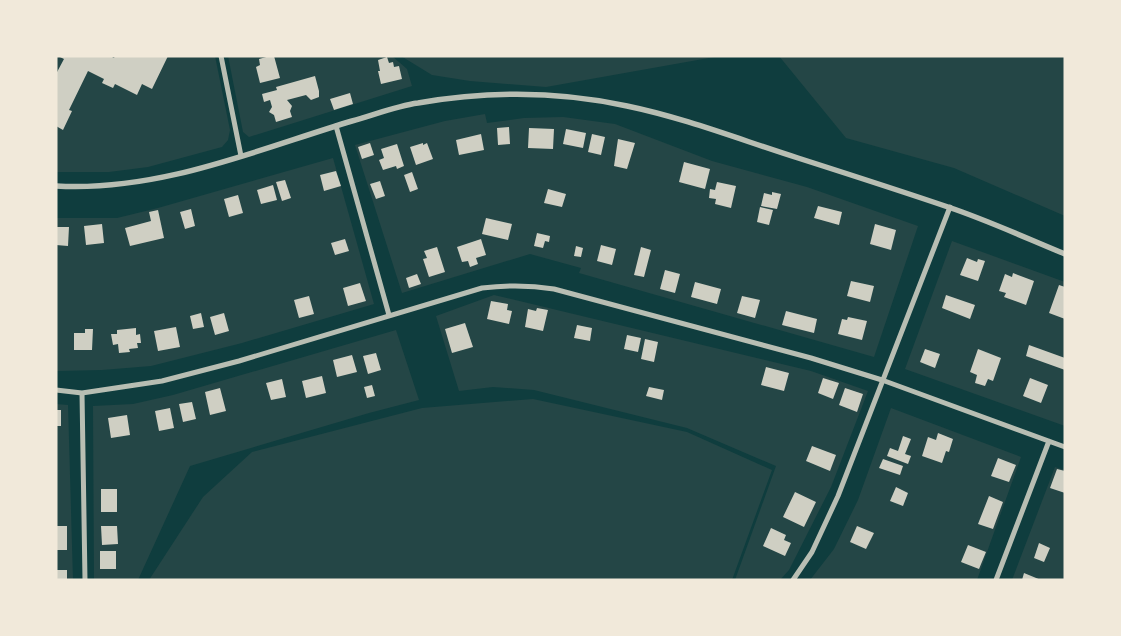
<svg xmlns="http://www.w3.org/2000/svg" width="1121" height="636" viewBox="0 0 1121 636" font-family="Rubik,sans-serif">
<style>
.green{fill:#244646}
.building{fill:#cfcfc3}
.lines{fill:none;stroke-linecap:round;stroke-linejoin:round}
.minor{stroke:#b8beb3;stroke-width:5}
.tertiary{stroke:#b8beb3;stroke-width:5.5}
</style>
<rect width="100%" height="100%" fill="#0f3d3e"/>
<path class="green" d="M 56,56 L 215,56 L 230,130 L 228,140 L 222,147 L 148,167 L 109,172 L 56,172 Z
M 228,56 L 392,56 L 407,69 L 412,86 L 249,137 L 243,132 Z
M 401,56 L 720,56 L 546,87 L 470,81 L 432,75 Z
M 779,56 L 1065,56 L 1065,216 L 954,168 L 846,138 Z
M 485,114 L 487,123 L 524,118 L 563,117 L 615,124 L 712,161 L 807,187 L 918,226 L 874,357 L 579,273 L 581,268 L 530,254 L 402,293 L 355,145 L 445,121 Z
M 333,158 L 374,304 L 242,343 L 151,366 L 102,370 L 56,371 L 56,218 L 117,218 L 158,208 Z
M 952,241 L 1065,282 L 1065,426 L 905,369 Z
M 494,295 L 811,371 L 868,391 L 831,487 L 789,570 L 780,580 L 735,580 L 776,466 L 687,428 L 534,390 L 493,387 L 459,391 L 436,316 Z
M 396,330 L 419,400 L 369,413 L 190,466 L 138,580 L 94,580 L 93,406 L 133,404 L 173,395 Z
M 533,399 L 687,432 L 772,470 L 732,580 L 149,580 L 203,497 L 252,452 L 422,408 Z
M 56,404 L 68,405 L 73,580 L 56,580 Z
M 891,408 L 1021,457 L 977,580 L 810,580 L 834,549 L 858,500 Z
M 1055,467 L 1065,470 L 1065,580 L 1012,580 Z"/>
<path class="building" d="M 58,56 L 110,56 L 114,58 L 115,56 L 168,56 L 152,89 L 142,84 L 137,95 L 115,84 L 113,88 L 102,83 L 104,79 L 88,71 L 69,110 L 72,111 L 63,130 L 56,126 L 56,74 L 64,59 Z
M 270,56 L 274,56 L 280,78 L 260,83 L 256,67 L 260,65 L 259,59 Z
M 387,57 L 389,63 L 393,62 L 394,67 L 399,66 L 402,79 L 381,84 L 378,71 L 380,71 L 378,60 Z
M 315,76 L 319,91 L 319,97 L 311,100 L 306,95 L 287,100 L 292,106 L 290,111 L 292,117 L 276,122 L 274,115 L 269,112 L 272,107 L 270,100 L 264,102 L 262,94 L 277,90 L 276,87 Z
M 350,93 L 353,104 L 334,110 L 330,99 Z
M 509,127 L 510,144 L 498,145 L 497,128 Z
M 529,128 L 554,129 L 553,149 L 528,148 Z
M 566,129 L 586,133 L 583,148 L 563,144 Z
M 481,134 L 484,150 L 459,155 L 456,140 Z
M 592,134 L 605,137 L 601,155 L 588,152 Z
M 618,139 L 635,143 L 627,169 L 614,166 Z
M 370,143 L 374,155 L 362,159 L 358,147 Z
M 423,143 L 423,145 L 427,143 L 433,159 L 416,165 L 410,147 Z
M 397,144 L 404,166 L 397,169 L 396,166 L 383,170 L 379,160 L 384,158 L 381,149 Z
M 684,162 L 710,169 L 705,189 L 679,182 Z
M 336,171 L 341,186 L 324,191 L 320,175 Z
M 412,172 L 418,189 L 410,192 L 404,175 Z
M 285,180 L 291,198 L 282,201 L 276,182 Z
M 380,181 L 385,196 L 376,199 L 370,184 Z
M 717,182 L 736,186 L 731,208 L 715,204 L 716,199 L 709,198 L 710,189 L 715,190 Z
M 273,185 L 277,200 L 261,204 L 257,190 Z
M 548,189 L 566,194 L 562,207 L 544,203 Z
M 772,192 L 781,194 L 777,209 L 761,206 L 764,193 L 772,195 Z
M 238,195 L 243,213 L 229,217 L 224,199 Z
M 818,206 L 842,212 L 839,225 L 814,218 Z
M 760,207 L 773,210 L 769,225 L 757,222 Z
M 191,209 L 195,226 L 185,229 L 180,212 Z
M 158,210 L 164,238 L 130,246 L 125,228 L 151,221 L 149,212 Z
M 486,218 L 512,224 L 508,240 L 482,234 Z
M 102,224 L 104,243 L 86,245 L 84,226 Z
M 875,224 L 896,230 L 891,250 L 870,244 Z
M 56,227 L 69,227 L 68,246 L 56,245 Z
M 537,233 L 550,236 L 549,242 L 545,241 L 543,248 L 534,246 Z
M 345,239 L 349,251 L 335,255 L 331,243 Z
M 481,239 L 486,255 L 476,258 L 478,264 L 470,267 L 468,261 L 462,262 L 457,247 Z
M 601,245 L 616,249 L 612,265 L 597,261 Z
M 576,246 L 583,248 L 581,257 L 574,256 Z
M 437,247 L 445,272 L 429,277 L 423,259 L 427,258 L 424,251 Z
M 641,247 L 651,250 L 644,277 L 634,275 Z
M 967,258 L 977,262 L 978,259 L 985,261 L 978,281 L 960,275 Z
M 665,270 L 680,274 L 675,293 L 660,289 Z
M 1013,273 L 1034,281 L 1026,305 L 1004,297 L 1006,293 L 999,291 L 1005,274 L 1012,277 Z
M 417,274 L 421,284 L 409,288 L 406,278 Z
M 851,281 L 874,286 L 870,302 L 847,296 Z
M 695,282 L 721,289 L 717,304 L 691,297 Z
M 360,283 L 366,301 L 348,306 L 343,288 Z
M 1059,285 L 1065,287 L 1065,319 L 1049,313 Z
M 946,295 L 975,305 L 970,319 L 942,308 Z
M 309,296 L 314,314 L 299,318 L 294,300 Z
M 742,296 L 760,300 L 755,318 L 737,313 Z
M 491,301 L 508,304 L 507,310 L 512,311 L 509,324 L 487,319 Z
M 537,308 L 548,310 L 543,331 L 525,327 L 528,309 L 536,311 Z
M 786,311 L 817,319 L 814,333 L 782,325 Z
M 201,313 L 204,327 L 193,329 L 190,316 Z
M 224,313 L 229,331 L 215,335 L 210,317 Z
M 848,317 L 867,321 L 862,340 L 838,334 L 842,319 L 847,320 Z
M 465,323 L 473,347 L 452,353 L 445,329 Z
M 577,325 L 592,328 L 590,341 L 574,338 Z
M 176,327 L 180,347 L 158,351 L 154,331 Z
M 136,328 L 136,335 L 140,334 L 141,343 L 137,343 L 138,348 L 129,349 L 130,352 L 119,353 L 118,344 L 113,345 L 111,334 L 117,334 L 117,330 Z
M 85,329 L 93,329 L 92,350 L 74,350 L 74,333 L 85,333 Z
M 627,335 L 641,338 L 638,352 L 624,349 Z
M 645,339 L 658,342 L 654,362 L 641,359 Z
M 1029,345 L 1065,358 L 1065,370 L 1026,356 Z
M 925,349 L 940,354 L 935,368 L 920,362 Z
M 978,349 L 1001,358 L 993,381 L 988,379 L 985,386 L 975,383 L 977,375 L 970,372 Z
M 376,353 L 381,370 L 368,374 L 363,356 Z
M 352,355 L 357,372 L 337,377 L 333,360 Z
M 766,367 L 789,373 L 784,391 L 761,385 Z
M 322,376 L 326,393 L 306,398 L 302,381 Z
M 823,378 L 839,383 L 833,399 L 818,393 Z
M 1030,378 L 1048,385 L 1041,403 L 1023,396 Z
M 282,379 L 286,397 L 271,400 L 266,383 Z
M 372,385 L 375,396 L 367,398 L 364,387 Z
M 649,387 L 664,390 L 662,400 L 646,396 Z
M 220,388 L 226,411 L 210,415 L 205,392 Z
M 845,388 L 863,394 L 857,412 L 839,405 Z
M 192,402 L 196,419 L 183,422 L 179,404 Z
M 170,408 L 174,428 L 159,431 L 155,411 Z
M 56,410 L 61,410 L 61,426 L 56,426 Z
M 127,415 L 130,435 L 111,438 L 108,418 Z
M 938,433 L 953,439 L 949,452 L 946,451 L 942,463 L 922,456 L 928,437 L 936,440 Z
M 903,436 L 911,439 L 905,454 L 911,456 L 908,464 L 887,456 L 890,448 L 898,451 Z
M 812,446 L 836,455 L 830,471 L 806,461 Z
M 998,458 L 1016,465 L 1009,482 L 991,476 Z
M 883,459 L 903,466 L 900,475 L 879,468 Z
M 1057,469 L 1065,471 L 1065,493 L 1050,488 Z
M 896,487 L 908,493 L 903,506 L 890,501 Z
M 101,489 L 117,489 L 117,512 L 101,512 Z
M 795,492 L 816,502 L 804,527 L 783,517 Z
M 989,496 L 1003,502 L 993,529 L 978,524 Z
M 56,526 L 67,526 L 67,550 L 56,550 Z
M 101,526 L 117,526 L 118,544 L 102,545 Z
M 857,526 L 874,533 L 866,549 L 850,542 Z
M 771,528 L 786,535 L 784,540 L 791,543 L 785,556 L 763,546 Z
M 1039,543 L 1050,548 L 1044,562 L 1034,558 Z
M 968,545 L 986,552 L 979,569 L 961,562 Z
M 100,551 L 116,551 L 116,569 L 100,569 Z
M 56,570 L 67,570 L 67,580 L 56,580 Z
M 1024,573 L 1041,580 L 1022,580 Z"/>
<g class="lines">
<path class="minor" d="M 221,56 L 241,156
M 336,126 L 389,315
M 56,390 L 82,393 L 162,381 L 239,361 L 482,288 C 507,285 529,285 554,289 L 811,358 L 882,380 L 1065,447
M 82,393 L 85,580
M 793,580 L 812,552 L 838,496 L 950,207
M 996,580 L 1049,441"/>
<path class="tertiary" d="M 56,186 C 159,192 256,150 352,121 C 374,115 396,106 418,103 C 487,91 558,91 627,106 C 685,118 741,140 798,158 C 848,174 898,190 948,207 C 987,220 1026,238 1065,254"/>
</g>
<rect width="1121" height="636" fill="none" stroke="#f1e9da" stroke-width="115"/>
</svg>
